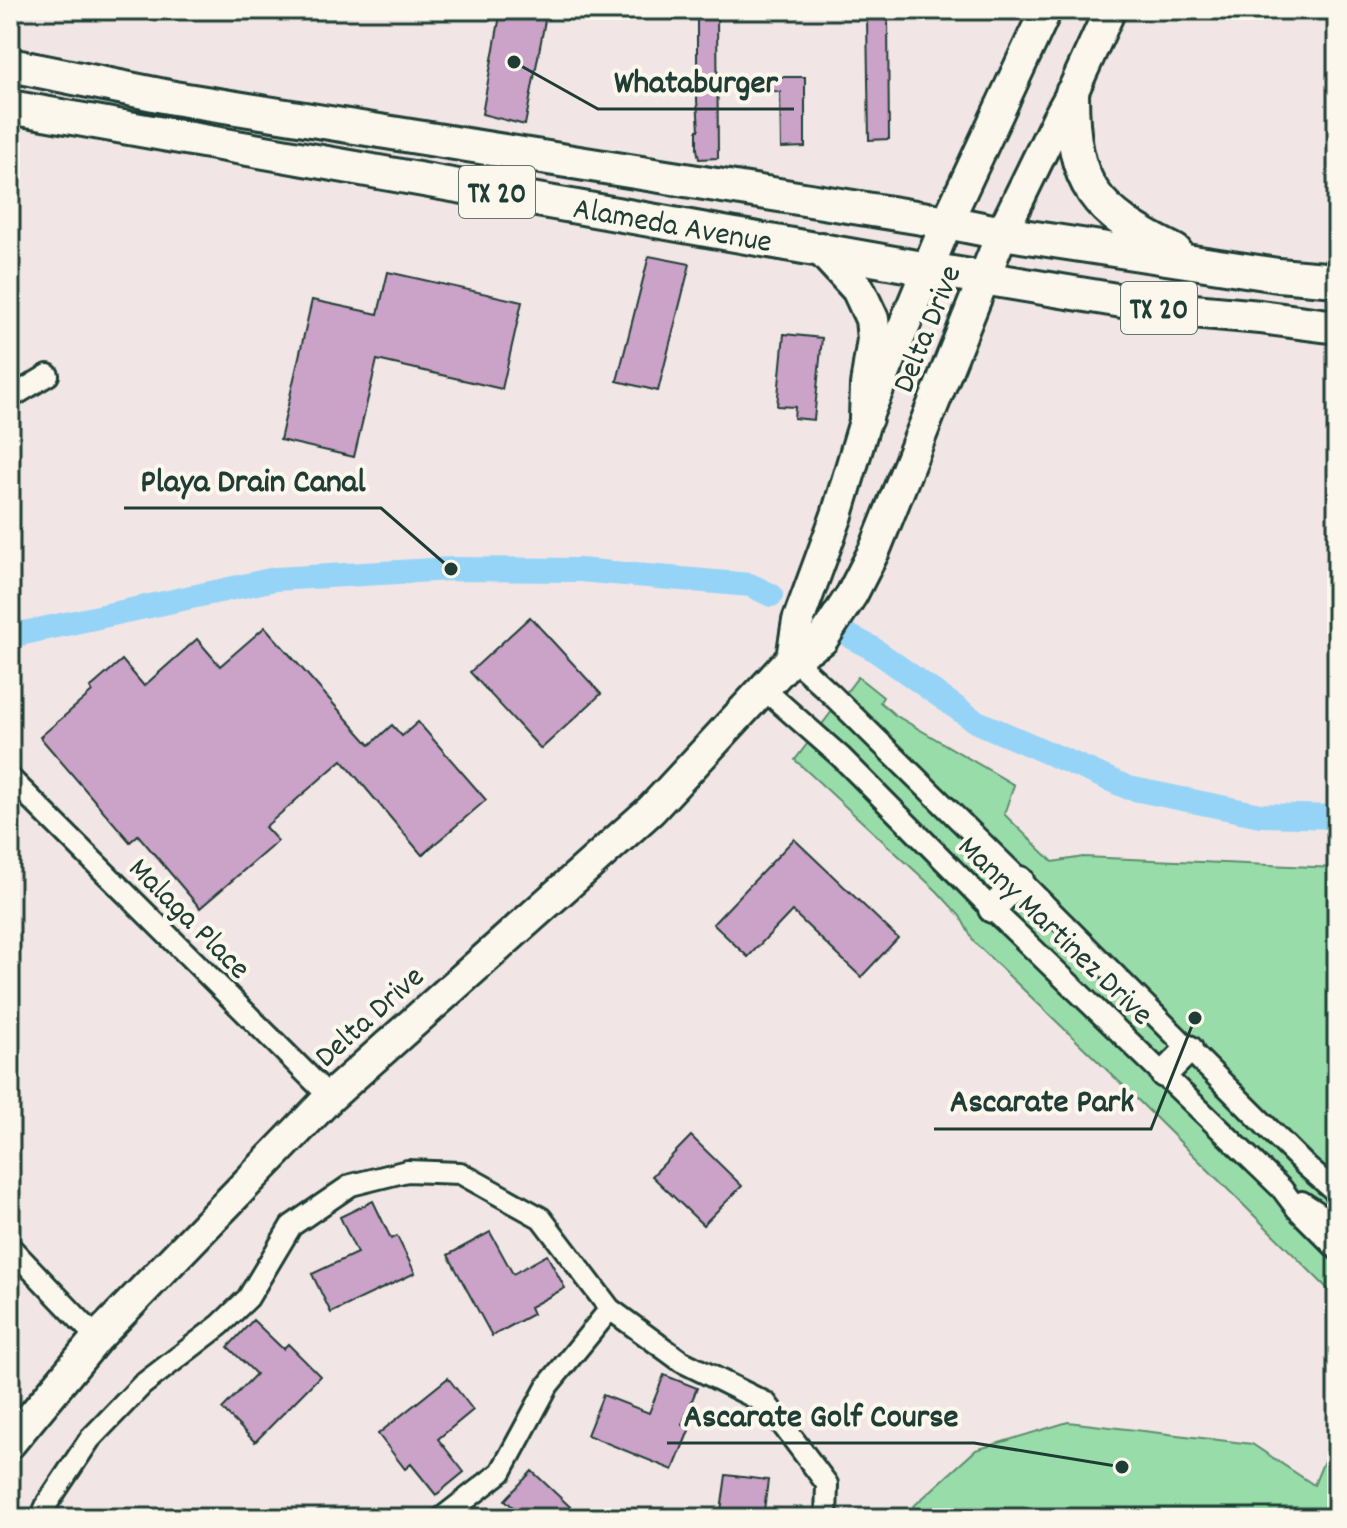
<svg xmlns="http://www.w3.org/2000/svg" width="1347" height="1528" viewBox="0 0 1347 1528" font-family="Dekko,sans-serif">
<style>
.green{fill:#98dda9;stroke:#5c8d6e;stroke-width:2}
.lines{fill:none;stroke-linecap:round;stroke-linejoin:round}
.canal{stroke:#96d4f7;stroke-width:24}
.building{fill:#cba2c8;stroke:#1f3d34;stroke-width:2}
.minor-casing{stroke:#1f3d34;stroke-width:26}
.tertiary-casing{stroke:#1f3d34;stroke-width:32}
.secondary-casing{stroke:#1f3d34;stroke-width:36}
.primary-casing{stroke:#1f3d34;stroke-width:38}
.minor{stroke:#fbf7ec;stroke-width:20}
.tertiary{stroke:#fbf7ec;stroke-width:26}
.secondary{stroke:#fbf7ec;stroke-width:30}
.primary{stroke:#fbf7ec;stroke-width:32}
.labels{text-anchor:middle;stroke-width:8;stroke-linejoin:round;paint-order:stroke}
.shield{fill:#fbf7ec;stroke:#61756b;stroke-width:2}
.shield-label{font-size:30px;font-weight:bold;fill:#1f3d34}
.street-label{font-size:32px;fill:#1f3d34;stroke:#fbf7ec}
.leader{fill:none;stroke:#1f3d34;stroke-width:3}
.callout-dot{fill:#1f3d34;stroke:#fbf7ec;stroke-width:3}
.callout-label{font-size:34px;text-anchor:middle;font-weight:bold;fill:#1f3d34;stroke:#fbf7ec;stroke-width:8;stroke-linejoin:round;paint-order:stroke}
</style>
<rect width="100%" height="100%" fill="#f1e6e5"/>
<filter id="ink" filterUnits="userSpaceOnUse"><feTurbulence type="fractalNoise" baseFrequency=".0125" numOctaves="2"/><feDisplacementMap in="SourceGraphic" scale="16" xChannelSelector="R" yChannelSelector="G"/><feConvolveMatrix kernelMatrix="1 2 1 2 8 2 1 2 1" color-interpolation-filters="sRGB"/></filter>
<g filter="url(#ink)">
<path class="green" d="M 858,677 L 883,697 L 880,702 L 895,715 L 1014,785 L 1004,814 L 1053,862 L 1083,857 L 1337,868 L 1337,1298 L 1133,1095 L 974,942 L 960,916 L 937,891 L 795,760 Z
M 1068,1422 L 1252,1444 L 1314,1485 L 1337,1430 L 1337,1518 L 905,1518 L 915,1505 L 976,1450 Z"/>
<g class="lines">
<path class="canal" d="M 10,636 L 275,579 L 451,569 L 579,570 L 750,585 L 771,595
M 851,637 L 872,648 L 975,721 L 1129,788 L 1260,815 L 1337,817"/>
</g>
<path class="building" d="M 501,10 L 547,10 L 525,125 L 482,114 Z
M 697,10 L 717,10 L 718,158 L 699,159 L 697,149 L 697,130 L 699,130 L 697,100 Z
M 867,18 L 888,19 L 889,139 L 869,140 Z
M 748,77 L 805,77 L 805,147 L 781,148 L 780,92 L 747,86 Z
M 649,256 L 690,264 L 658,391 L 617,381 Z
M 388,272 L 522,302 L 502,389 L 377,360 L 354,457 L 280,440 L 312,300 L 378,314 Z
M 784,334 L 822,338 L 814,420 L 794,418 L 795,407 L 777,406 Z
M 530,617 L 601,694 L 541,749 L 470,672 Z
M 265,627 L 370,745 L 392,725 L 402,736 L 418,722 L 486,800 L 422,855 L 342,760 L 265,827 L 278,841 L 200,908 L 138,835 L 130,842 L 40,737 L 92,692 L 90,688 L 122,660 L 144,686 L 197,639 L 220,666 Z
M 794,839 L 898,938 L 861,977 L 792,911 L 748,957 L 713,924 Z
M 691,1136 L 742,1186 L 703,1225 L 652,1176 Z
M 373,1201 L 391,1239 L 397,1236 L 415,1273 L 331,1313 L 312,1274 L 357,1253 L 340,1217 Z
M 490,1232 L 513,1274 L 547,1255 L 565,1288 L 530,1307 L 533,1314 L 492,1336 L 448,1255 Z
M 253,1320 L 283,1349 L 288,1344 L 320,1376 L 255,1442 L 222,1409 L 256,1374 L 228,1347 Z
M 664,1375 L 697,1388 L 682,1425 L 690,1428 L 673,1470 L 587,1435 L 603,1395 L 649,1413 Z
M 448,1378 L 473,1410 L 438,1439 L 464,1472 L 436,1495 L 411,1464 L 405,1469 L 378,1434 Z
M 532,1471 L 582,1518 L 525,1518 L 505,1500 Z
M 726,1475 L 768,1480 L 763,1518 L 720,1518 Z"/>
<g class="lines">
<defs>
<path id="minor" d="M 10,398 L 48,375
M 792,658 L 830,693 L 1020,880 L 1307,1167 L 1337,1193
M 765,690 L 841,757 L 992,909 L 1282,1189 L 1297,1209 L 1337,1249
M 10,778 L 330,1097
M 1302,1202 L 1337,1225
M 10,1247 L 97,1338
M 41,1518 L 48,1502 L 90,1439 L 142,1385 L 220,1325 L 248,1298 L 291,1226 L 351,1185 L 407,1171 L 460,1173 L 541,1218 L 610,1309 L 681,1361 L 766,1403 L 827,1484 L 826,1518
M 442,1518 L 501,1472 L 548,1385 L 610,1309
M 1337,1518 L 1337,1517"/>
<path id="tertiary" d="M 992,909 L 1020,880
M 1164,1074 L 1189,1049"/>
<path id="secondary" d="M 792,658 L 798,621 L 837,515 L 866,418 L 947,222 L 1046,10
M 10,1443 L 97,1338 L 330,1097 L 651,810 L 792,658 L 822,640 L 852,594 L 875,549 L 1002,233 L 1057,120 L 1072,93 L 1110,10"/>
<path id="primary" d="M 10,65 L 174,98 L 947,222 L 1002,233 L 1278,275 L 1337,280
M 1072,93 C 1072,186 1094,211 1175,251
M 10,107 L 928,269 L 1171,309 L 1260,317 L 1337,327
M 821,249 L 858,289 L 872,319 L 874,339 L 867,385 L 866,418"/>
</defs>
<use href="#minor" class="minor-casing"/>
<use href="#tertiary" class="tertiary-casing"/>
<use href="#secondary" class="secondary-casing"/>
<use href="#primary" class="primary-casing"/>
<use href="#minor" class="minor"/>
<use href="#tertiary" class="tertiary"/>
<use href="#secondary" class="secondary"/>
<use href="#primary" class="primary"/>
</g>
</g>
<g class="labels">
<g class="shield">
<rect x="459" y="166" width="76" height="52" rx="6"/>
<rect x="1121" y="282" width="76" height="52" rx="6"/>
</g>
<g class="shield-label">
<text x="497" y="202">TX 20</text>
<text x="1159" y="318">TX 20</text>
</g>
<g class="street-label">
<text transform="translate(673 223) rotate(10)" y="11">Alameda Avenue</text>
<text transform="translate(925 328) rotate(-68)" y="11">Delta Drive</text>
<text transform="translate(191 917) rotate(45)" y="11">Malaga Place</text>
<text transform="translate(1057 929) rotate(44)" y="11">Manny Martinez Drive</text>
<text transform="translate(368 1015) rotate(-42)" y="11">Delta Drive</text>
</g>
</g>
<path class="leader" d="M514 62L598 109H794M451 569L381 508H124M1195 1018L1151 1129H934M1122 1467L974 1443H667"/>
<g class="callout-dot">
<circle cx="514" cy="62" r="8"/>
<circle cx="451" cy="569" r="8"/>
<circle cx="1195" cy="1018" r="8"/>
<circle cx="1122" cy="1467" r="8"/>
</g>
<g class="callout-label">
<text x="696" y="92">Whataburger</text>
<text x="253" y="491">Playa Drain Canal</text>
<text x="1042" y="1111">Ascarate Park</text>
<text x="821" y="1426">Ascarate Golf Course</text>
</g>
<rect width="1347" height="1528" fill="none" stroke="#fbf7ec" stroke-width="40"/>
<rect x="20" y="20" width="1307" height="1488" fill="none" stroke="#1f3d34" stroke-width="3" filter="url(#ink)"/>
</svg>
